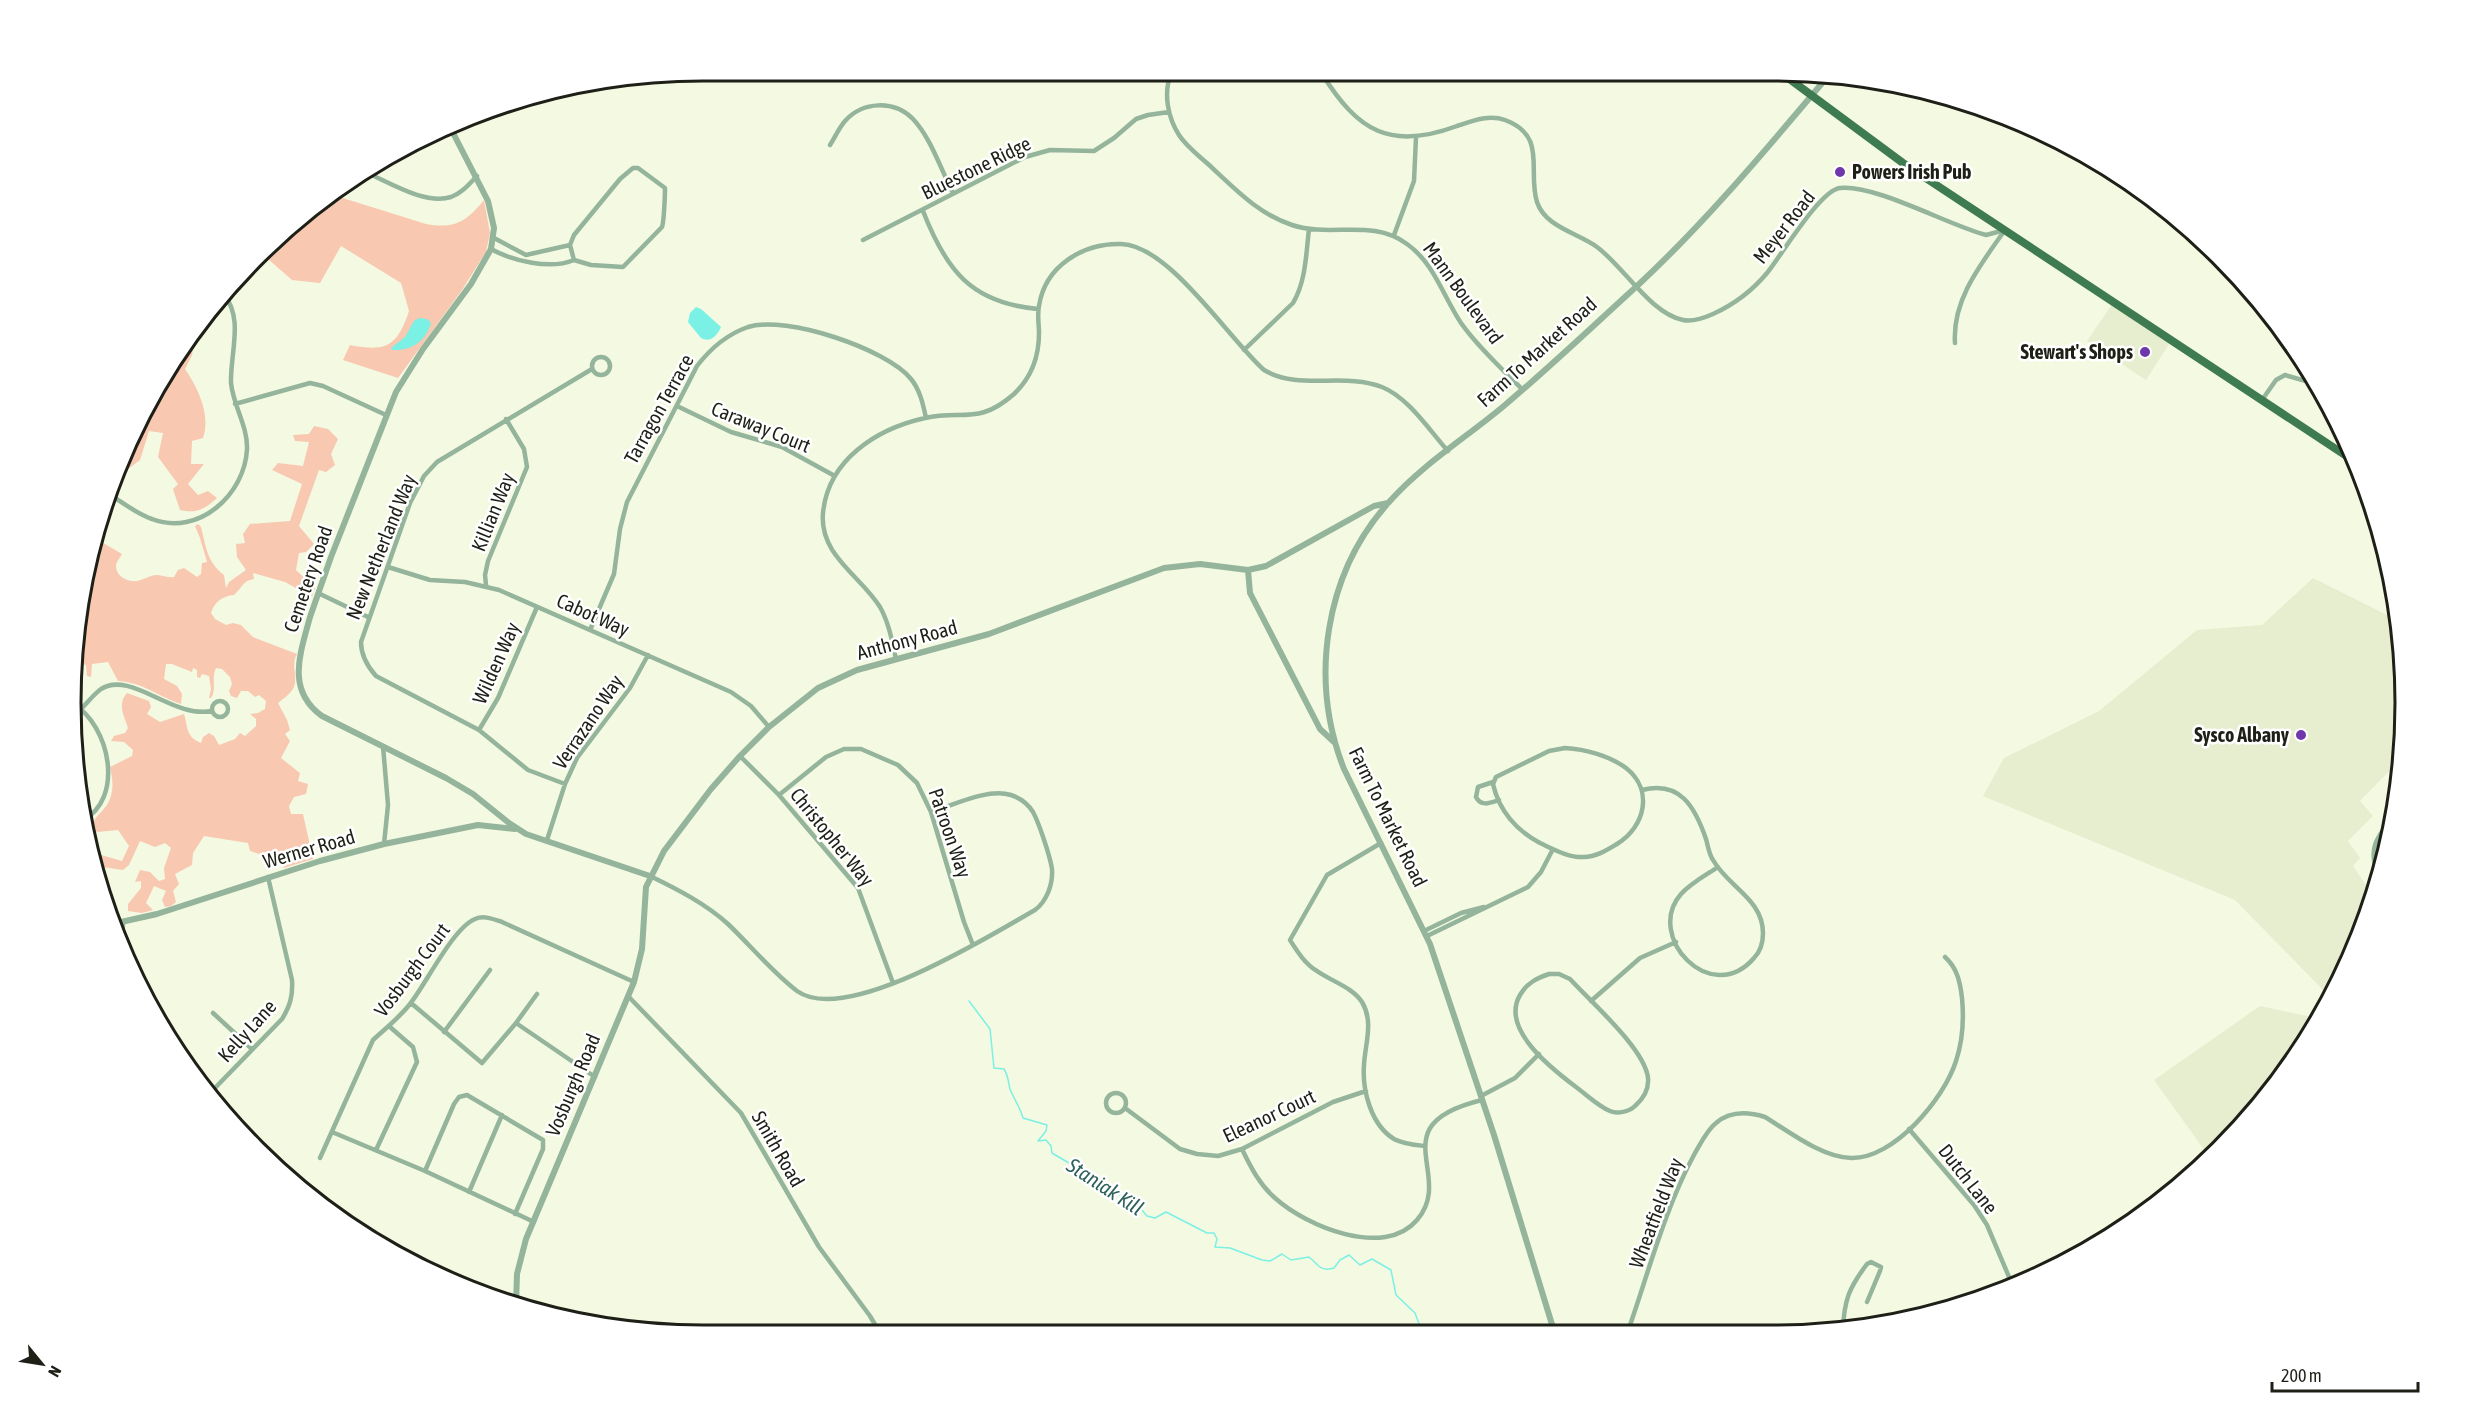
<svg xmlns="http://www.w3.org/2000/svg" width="2476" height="1406" viewBox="0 0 2476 1406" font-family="'Asap Condensed',sans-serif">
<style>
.built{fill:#e7edcf}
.green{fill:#f8c8b1}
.water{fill:#7bf0e4}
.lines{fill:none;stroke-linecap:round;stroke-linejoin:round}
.stream{stroke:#7bf0e4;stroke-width:1.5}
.minor{stroke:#94b49b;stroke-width:4.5}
.tertiary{stroke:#94b49b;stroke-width:6}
.primary{stroke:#3f7b50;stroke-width:8}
.poi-dot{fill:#7036ac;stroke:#fff;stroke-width:2}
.labels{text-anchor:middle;stroke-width:5;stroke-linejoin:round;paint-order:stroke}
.street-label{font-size:20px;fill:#1e2018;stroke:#fff}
.poi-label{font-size:20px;font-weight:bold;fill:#1e2018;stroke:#fff;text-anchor:end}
.water-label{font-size:21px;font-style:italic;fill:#2f615c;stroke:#fff}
.rim{fill:none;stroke:#1e2018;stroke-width:3}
</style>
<rect width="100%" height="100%" fill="#f4f9e2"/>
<path class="built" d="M 2115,300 L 2173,338 L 2146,380 L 2087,341 Z
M 2313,578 L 2397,620 L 2404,662 L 2401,759 L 2360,801 L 2373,816 L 2348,841 L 2360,858 L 2353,866 L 2374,897 L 2372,907 L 2337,982 L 2326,993 L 2235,900 L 1983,796 L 2004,758 L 2099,711 L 2197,630 L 2262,625 Z
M 2260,1006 L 2321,1019 L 2220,1150 L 2210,1158 L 2154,1080 Z"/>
<path class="green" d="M 332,192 L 346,199 L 426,224 C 455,229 466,222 484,200 L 490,233 L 486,252 L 462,290 L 398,378 L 343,360 L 350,345 C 386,352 397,347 409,311 L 401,283 L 341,246 L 320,283 L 292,280 L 260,252 L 318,201 Z
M 190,335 L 190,339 L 194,343 L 192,355 L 185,369 C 198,388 211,415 203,438 L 192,441 L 191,464 L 204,464 L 188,484 L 198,495 L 208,491 L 217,498 C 205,509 196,514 180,510 L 173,489 L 178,484 L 158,457 L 163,433 L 149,431 L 140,460 L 115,479 C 134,429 156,378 190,335 Z
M 314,426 L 328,429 L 338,439 L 331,454 L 335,465 L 326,472 L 319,470 L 299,526 L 314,544 L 306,552 L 299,553 L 296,570 L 315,588 L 312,597 L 285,582 L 253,573 L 254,579 C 243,580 242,588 234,595 C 223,596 214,602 211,613 L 215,619 L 226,625 L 233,623 L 241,625 L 253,637 L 297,654 C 290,666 299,677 293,689 C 290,694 283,699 278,703 L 287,720 L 290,730 L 285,734 L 290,741 L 281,758 L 300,773 L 298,781 L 308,784 L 306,794 L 294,797 L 289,806 L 291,814 L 303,814 L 313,859 L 284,868 L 281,857 L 264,852 L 259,854 L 250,851 L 248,843 L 204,836 L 193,853 L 192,865 L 175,874 L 179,884 L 173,891 L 176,902 L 171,906 L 165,907 L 162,900 L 166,891 L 154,886 L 146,903 L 153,910 L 142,913 L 128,911 L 128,904 L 141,888 L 141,881 L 135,882 L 140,870 L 150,872 L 159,881 L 165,879 L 164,868 L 171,848 L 165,843 L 155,847 L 140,841 L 129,865 L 123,870 L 102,867 L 98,876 L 103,880 L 112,906 L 109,912 L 93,861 L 101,855 L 122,861 L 129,846 L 118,830 L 97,832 L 92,827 C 94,819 97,816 103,810 C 114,798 114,783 110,767 L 132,756 L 133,750 L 124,742 L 111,741 L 114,736 L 125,733 L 128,728 C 124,716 117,704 127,693 L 149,701 L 151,707 L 147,714 L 160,722 L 184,714 C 188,728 186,737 201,743 L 203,737 L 209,733 L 214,736 L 219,745 L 235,739 L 240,733 L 245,736 L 256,726 L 256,719 L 250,714 L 258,713 L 265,709 L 266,701 L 259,695 L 255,697 L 248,691 L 241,691 L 237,698 L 231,696 L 229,691 L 232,684 L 230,677 L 222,669 L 216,668 C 211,678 217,689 211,698 L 209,698 L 211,689 L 209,676 L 202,674 L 200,678 L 197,677 L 197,670 L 193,668 L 192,672 L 172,664 L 166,664 L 164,679 L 177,686 L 182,694 L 181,704 C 159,697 142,682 118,681 L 108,662 L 92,664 L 91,677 L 87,676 L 86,665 L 75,662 L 76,621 L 93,537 L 122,554 C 120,558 116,562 116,566 C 116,577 128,582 137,581 C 143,580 149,576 155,575 C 162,575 167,578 174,577 L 178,570 L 184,568 L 197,577 L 201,574 L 202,563 L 207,562 L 200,538 L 195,526 L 198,524 L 201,527 C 206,547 207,562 224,575 L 226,588 L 229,582 L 246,570 L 237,557 L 236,544 L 245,543 L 243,534 L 250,524 L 290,521 L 302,484 L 272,470 L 278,463 L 303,466 L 309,442 L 295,441 L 293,435 L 309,434 Z
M 72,740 C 85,756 85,773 83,792 L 78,790 Z"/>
<path class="water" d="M 696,307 L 701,309 L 721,327 C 717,336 710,343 701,338 L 688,322 L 690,313 Z
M 419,318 L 427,319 L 431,323 C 426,342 410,351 392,350 L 391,348 L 405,337 L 414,321 Z"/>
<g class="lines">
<path class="stream" d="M 969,1001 L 990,1029 L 994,1068 L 1004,1069 C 1009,1077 1008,1082 1010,1089 C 1014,1099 1020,1107 1023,1118 L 1047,1125 L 1046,1131 L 1038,1141 L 1046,1140 L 1051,1146 L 1052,1153 L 1113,1189 L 1136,1210 L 1141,1209 L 1147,1216 L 1155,1218 L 1166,1212 L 1207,1233 L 1214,1233 L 1217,1239 L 1215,1247 L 1230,1248 L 1262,1260 L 1270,1261 L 1282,1254 L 1291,1260 L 1309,1257 C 1319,1265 1320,1272 1334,1268 L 1340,1260 L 1349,1255 L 1360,1265 L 1372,1259 L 1391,1270 L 1396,1295 L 1415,1313 L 1422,1332"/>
<path class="minor" d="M 1171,74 C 1163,93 1168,118 1179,135 C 1186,146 1198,155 1208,164 C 1234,188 1258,214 1292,225 C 1331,238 1372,218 1407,244 C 1434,263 1443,296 1461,323 C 1478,347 1502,369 1523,390
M 1322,74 C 1358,131 1390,151 1457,126 C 1472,121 1489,114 1505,120 C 1548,136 1527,170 1537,202 C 1545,227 1578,233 1597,247 C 1624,267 1650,313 1683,320 C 1693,322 1704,318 1713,314 C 1735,304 1752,291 1767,273 C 1781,256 1820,190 1840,188 C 1875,184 1948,225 1986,235 L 2005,230
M 421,137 L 434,138 L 450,127
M 830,145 C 835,137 839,128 845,121 C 863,101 894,100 913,119 C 931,138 941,170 953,193
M 633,168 L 638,168 L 665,188 C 665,194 664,222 662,227 L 623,267 L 591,265 L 574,260 L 570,245 L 574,235 L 620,179 Z
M 365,172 C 389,182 424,205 451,197 C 462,193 469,184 477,176
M 923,211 C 946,270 971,303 1038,309
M 1394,235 L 1414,181 L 1416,137
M 494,238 L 526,255 L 570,245
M 863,240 L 1025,157 L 1050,150 L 1094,151 L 1114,138 L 1136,119 L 1148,115 L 1169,112
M 491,249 C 513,261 550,270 574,260
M 1955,343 C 1952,300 1981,264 2005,230
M 1244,350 L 1293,303 C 1306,281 1306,254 1309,229
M592 366a9 9 0 1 1 18 0a9 9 0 1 1-18 0Z
M 2262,400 L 2276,380 L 2285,375 L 2316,384
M 235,404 L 310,383 L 323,386 L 386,415
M 677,406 L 731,432 L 782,447 L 833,475
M 109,494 C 123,503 137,514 152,519 C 199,537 245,494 247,449 C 248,427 233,405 231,383 C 230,354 244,318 224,295
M 388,567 L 430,580 L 465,582 L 499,590 L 731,692 L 751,706 L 769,727
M 486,585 L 485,575 L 488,561 L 527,467 L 524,449 L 506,419
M 318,593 L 368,617
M 590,630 L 614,574 L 620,529 L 627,502 L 697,366 C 710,349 728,334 748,327 C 786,315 887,349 911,379 C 920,390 923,404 926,418
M 896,659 C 892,641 889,623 880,607 C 861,576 819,555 823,513 C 828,460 876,429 925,418 C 963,410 979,425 1014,394 C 1032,377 1039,357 1039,333 C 1039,324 1037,315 1039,306 C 1045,266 1083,243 1121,244 C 1169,245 1228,338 1264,370 C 1299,391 1344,372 1382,387 C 1409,398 1429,430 1448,451
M212 709a8 8 0 1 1 16 0a8 8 0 1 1-16 0Z
M 73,704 C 110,725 125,799 82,821
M 81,709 C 88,702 94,694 101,689 C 131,670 173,719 212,711
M 479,730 L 498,698 L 537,607
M 383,746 L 388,805 L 384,844
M 1565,748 C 1585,749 1610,756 1626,768 C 1654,790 1645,827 1617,844 C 1607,850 1596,857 1584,857 C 1569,858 1553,849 1540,843 C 1517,831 1499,811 1493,784 L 1496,777 L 1549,751 Z
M 740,756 L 779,795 L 858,888 L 893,983
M 1493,782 L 1478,787 L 1476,797 C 1481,807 1490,803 1499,800
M 565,784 L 528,770 L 479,730 L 376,676 C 367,666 361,656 361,642 L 410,503 L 424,476 L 437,462 L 592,369
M 1642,790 C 1680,780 1695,807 1706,839 C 1708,846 1709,854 1713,860 C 1728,887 1763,899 1763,933 C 1763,942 1761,951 1754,958 C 1711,1008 1644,936 1681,894 C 1691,883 1706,875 1718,867
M 779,795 L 826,757 L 844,749 L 861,749 L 898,765 L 917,783 L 931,812 L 964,922 L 973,945
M 547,840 L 565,784 L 577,758 L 630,688 L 648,655
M 1381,843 L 1327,875 L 1290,940 C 1297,951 1305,964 1317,971 C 1331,981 1352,987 1362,1002 C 1374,1022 1365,1044 1364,1065 C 1362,1090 1371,1125 1394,1139 C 1403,1144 1415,1145 1425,1146
M 650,876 C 677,889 706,904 728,924 C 751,946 772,972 797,991 C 846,1026 989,936 1035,910 C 1047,901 1053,884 1052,869 C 1050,856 1039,823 1033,812 C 1028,804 1020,798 1011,795 C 987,788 954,805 931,812
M 2379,877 C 2367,850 2376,838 2393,817
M 1424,931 L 1461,913 L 1484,907
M 1427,936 L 1528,887 L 1541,872 L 1553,849
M 122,953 L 123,922
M 1549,974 L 1559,974 L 1570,979 C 1590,1001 1645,1049 1648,1078 C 1649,1089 1643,1099 1635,1106 C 1629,1112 1617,1114 1610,1111 C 1598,1106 1587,1095 1576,1087 C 1552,1069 1500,1029 1520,995 C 1527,983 1537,978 1549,974 Z
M 628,996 L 741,1113 L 819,1247 L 870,1316 L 880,1333
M 1591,1001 L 1640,958 L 1676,942
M 411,1003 L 482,1063 L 516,1023 L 537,994
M 213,1013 L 252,1049
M 516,1023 L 595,1077
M 444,1032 L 490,970
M 207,1092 L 214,1089 L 282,1019 C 290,1006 293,996 292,980 L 268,877
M1106 1103a10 10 0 1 1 20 0a10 10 0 1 1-20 0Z
M 1481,1096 L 1515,1078 L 1539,1054
M 1125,1108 L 1180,1149 L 1197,1154 L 1218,1156 L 1242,1149 L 1333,1102 L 1366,1091
M 1909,1129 L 1974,1205 L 1987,1225 L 2012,1284
M 332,1132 L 425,1171 L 534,1222
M 1242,1149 C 1251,1168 1260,1185 1275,1198 C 1306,1226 1384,1259 1417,1220 C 1456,1175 1379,1125 1482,1100
M 376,1150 L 417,1062 L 413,1047 L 390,1027
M 320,1158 L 373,1040 C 386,1028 399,1018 410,1004 C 426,984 453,928 475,919 C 484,915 493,919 502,922 L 634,982
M 425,1171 L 454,1104 L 459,1097 L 467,1095 L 543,1140 L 543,1149 L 515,1214
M 469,1192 L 502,1115
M 1843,1330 C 1844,1300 1849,1288 1867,1264 L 1871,1262 L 1881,1267 L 1880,1271 L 1867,1302
M 1628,1331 C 1649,1271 1665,1208 1695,1153 C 1701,1143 1707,1130 1716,1123 C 1730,1111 1749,1112 1765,1117 C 1788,1131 1823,1158 1851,1158 C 1894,1159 1944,1099 1956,1061 C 1963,1040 1964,1019 1962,998 C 1960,981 1957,968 1945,957
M 1322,1332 L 1329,1330 L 1333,1332"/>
<path class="tertiary" d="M 449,125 L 488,201 L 494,228 L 491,249 L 471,284 L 423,349 L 396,392 L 331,557 L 310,617 C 300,654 286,690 322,716 L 446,778 L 473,794 L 509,823 L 526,834 L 650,876
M 1248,570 L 1250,593 L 1320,729 L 1334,742
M 112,924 L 157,914 L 320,861 L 384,844 L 478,825 L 515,829
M 516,1304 L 517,1274 L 526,1239 L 634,982 L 642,949 L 646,887 L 664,851 L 711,789 L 740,756 L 769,727 L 818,688 L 857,670 L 989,634 L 1164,568 L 1200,564 L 1248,570 L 1266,566 L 1374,506 L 1388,503
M 1554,1331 L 1494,1135 L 1430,944 L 1344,769 C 1309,680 1324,573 1390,501 C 1423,464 1467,437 1505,405 C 1550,367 1593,326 1637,286 C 1707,221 1768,147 1829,75"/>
<path class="primary" d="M 1780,72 L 1903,163 L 2354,461"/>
</g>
<g class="poi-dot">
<circle cx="1840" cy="172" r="6"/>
<circle cx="2145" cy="352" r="6"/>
<circle cx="2301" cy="735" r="6"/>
</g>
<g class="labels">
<g class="street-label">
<text transform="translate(976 168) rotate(-26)" y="7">Bluestone Ridge</text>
<text transform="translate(1784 227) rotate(-52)" y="7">Meyer Road</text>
<text transform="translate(1463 293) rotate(54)" y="7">Mann Boulevard</text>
<text transform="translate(1537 352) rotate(-42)" y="7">Farm To Market Road</text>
<text transform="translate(659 409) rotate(-61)" y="7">Tarragon Terrace</text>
<text transform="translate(761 427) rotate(22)" y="7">Caraway Court</text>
<text transform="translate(493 512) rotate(-68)" y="7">Killian Way</text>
<text transform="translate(381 547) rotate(-68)" y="7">New Netherland Way</text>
<text transform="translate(308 579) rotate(-71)" y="7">Cemetery Road</text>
<text transform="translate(593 615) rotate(24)" y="7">Cabot Way</text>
<text transform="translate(907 640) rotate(-15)" y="7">Anthony Road</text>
<text transform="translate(496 663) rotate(-66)" y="7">Wilden Way</text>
<text transform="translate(588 722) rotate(-56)" y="7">Verrazano Way</text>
<text transform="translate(1388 817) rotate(64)" y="7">Farm To Market Road</text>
<text transform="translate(950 833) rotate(71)" y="7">Patroon Way</text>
<text transform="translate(832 837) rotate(51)" y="7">Christopher Way</text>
<text transform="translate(309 849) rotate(-16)" y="7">Werner Road</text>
<text transform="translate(412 970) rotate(-53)" y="7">Vosburgh Court</text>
<text transform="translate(247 1031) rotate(-48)" y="7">Kelly Lane</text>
<text transform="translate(573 1085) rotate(-67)" y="7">Vosburgh Road</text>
<text transform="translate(1269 1116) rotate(-25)" y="7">Eleanor Court</text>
<text transform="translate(778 1149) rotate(60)" y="7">Smith Road</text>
<text transform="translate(1968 1179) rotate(52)" y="7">Dutch Lane</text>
<text transform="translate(1656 1213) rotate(-69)" y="7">Wheatfield Way</text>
</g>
<g class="poi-label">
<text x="1852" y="179" text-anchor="start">Powers Irish Pub</text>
<text x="2133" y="359">Stewart's Shops</text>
<text x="2289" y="742">Sysco Albany</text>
</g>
<g class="water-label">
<text transform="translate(1105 1187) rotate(33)" y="7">Staniak Kill</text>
</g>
</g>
<path d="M0 0H2476V1406H0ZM703 81H1773A622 622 0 0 1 2395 703V703A622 622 0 0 1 1773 1325H703A622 622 0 0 1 81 703V703A622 622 0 0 1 703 81Z" fill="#fff" fill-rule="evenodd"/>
<path class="rim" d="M703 81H1773A622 622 0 0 1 2395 703V703A622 622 0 0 1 1773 1325H703A622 622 0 0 1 81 703V703A622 622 0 0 1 703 81Z"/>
<g transform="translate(42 1364) rotate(120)" stroke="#ffffff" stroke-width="4.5" paint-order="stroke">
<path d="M0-4.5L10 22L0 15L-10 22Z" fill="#1e2018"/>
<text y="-9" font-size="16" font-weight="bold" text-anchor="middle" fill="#1e2018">N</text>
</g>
<path d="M2272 1382v9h146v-9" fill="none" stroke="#1e2018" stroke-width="3"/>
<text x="2281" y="1382" font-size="18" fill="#1e2018" stroke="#ffffff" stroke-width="4.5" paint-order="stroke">200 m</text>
</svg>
